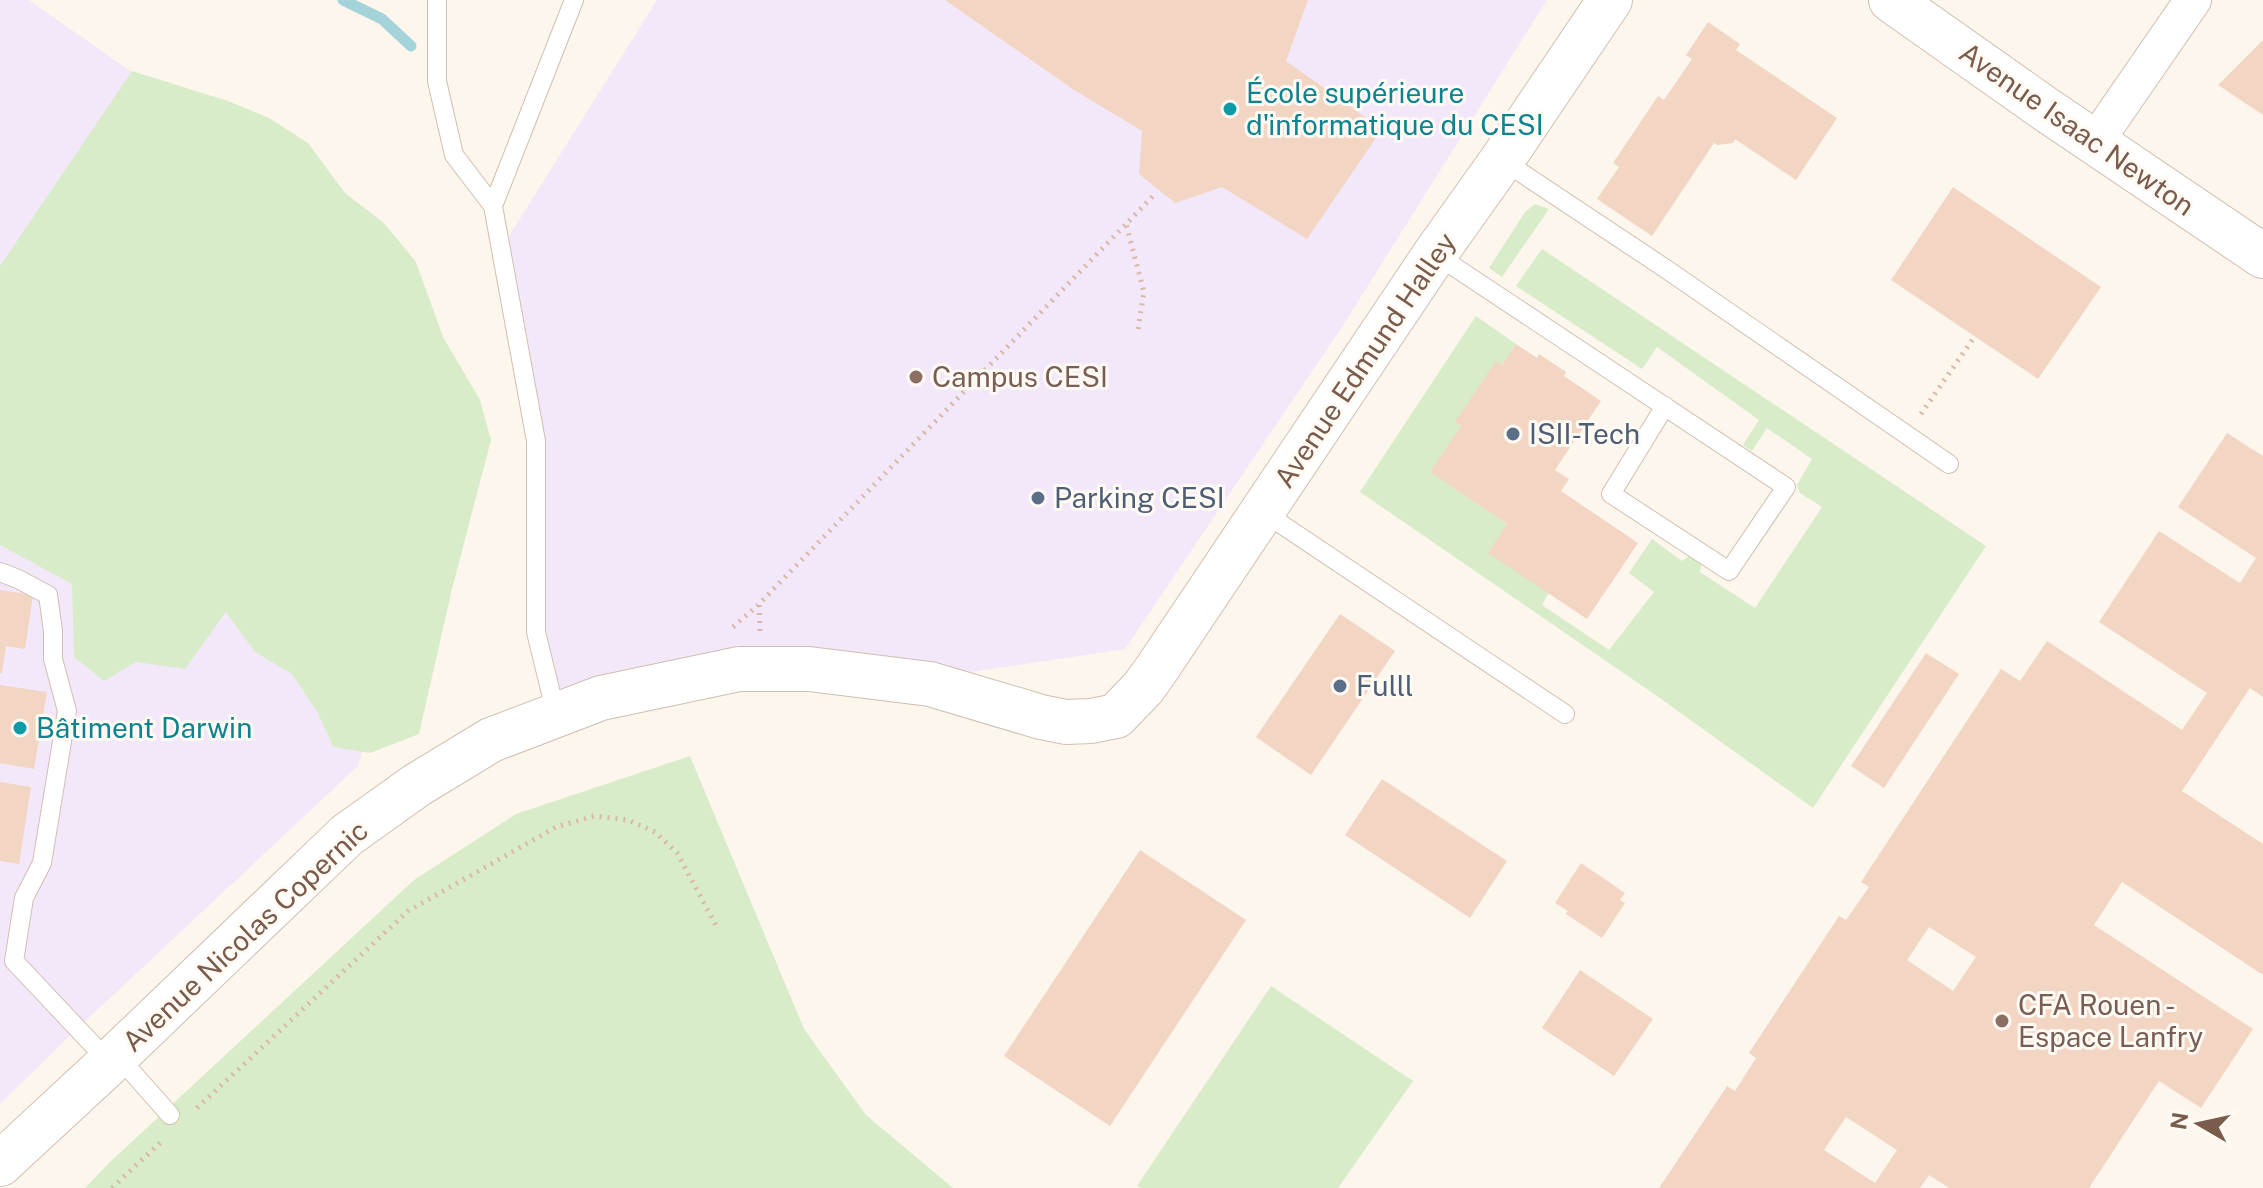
<svg xmlns="http://www.w3.org/2000/svg" width="2263" height="1188" viewBox="0 0 2263 1188" font-family="'Public Sans',sans-serif">
<style>
.education{fill:#f3e8fa}
.green{fill:#d8ecc9}
.lines{fill:none;stroke-linecap:round;stroke-linejoin:round}
.stream{stroke:#a5d3da;stroke-width:11}
.building{fill:#f3d5c3;fill-rule:evenodd}
.service-casing{stroke:#d1beb0;stroke-width:20}
.minor-casing{stroke:#d1beb0;stroke-width:38}
.tertiary-casing{stroke:#d1beb0;stroke-width:46}
.path{stroke:#d9b8a5;stroke-width:5;stroke-dasharray:2 6;stroke-linecap:butt}
.service{stroke:#fff;stroke-width:18}
.minor{stroke:#fff;stroke-width:36}
.tertiary{stroke:#fff;stroke-width:44}
.culture-dot{fill:#0f9aa8;stroke:#fffaf3;stroke-width:3}
.education-dot{fill:#8d6e63;stroke:#fffaf3;stroke-width:3}
.service-dot{fill:#5c6f8a;stroke:#fffaf3;stroke-width:3}
.labels{text-anchor:middle;stroke-width:6;stroke-linejoin:round;paint-order:stroke}
.culture-label{font-size:28px;fill:#0d838f;stroke:#fffaf3;text-anchor:start}
.street-label{font-size:28px;fill:#7a5c4d;stroke:#fffaf3}
.education-label{font-size:28px;fill:#785e54;stroke:#fffaf3;text-anchor:start}
.service-label{font-size:28px;fill:#4e5e75;stroke:#fffaf3;text-anchor:start}
</style>
<rect width="100%" height="100%" fill="#fdf6ec"/>
<path class="education" d="M 0,0 L 29,0 L 405,264 L 422,524 L 358,766 L 78,1028 L 0,1104 Z
M 657,0 L 1547,0 L 1342,327 L 1125,649 L 912,681 L 809,669 L 556,714 L 536,632 L 536,441 L 501,249 Z"/>
<path class="green" d="M 132,71 L 228,101 L 269,118 L 308,143 L 345,193 L 384,223 L 416,262 L 443,337 L 480,400 L 491,440 L 452,589 L 419,734 L 370,753 L 333,747 L 318,713 L 292,674 L 255,652 L 226,612 L 185,669 L 136,662 L 104,681 L 74,657 L 72,584 L 0,545 L 0,266 Z
M 1535,204 L 1549,209 L 1502,277 L 1489,268 L 1525,212 Z
M 1542,249 L 1986,546 L 1813,808 L 1657,696 L 1360,492 L 1476,316 L 1516,344 L 1502,365 L 1455,422 L 1461,426 L 1431,472 L 1507,524 L 1549,593 L 1542,605 L 1609,650 L 1654,592 L 1629,573 L 1652,539 L 1682,561 L 1690,555 L 1702,562 L 1700,572 L 1755,608 L 1822,507 L 1800,493 L 1797,485 L 1812,459 L 1767,428 L 1752,451 L 1743,445 L 1759,420 L 1657,347 L 1642,369 L 1516,286 Z
M 690,756 L 804,1029 L 866,1115 L 953,1188 L 85,1188 L 109,1163 L 414,880 L 516,814 Z
M 1271,986 L 1413,1081 L 1338,1188 L 1141,1188 L 1137,1186 Z"/>
<g class="lines">
<path class="stream" d="M 343,0 L 382,19 L 411,46"/>
</g>
<path class="building" d="M 945,0 L 1308,0 L 1286,61 L 1382,129 L 1307,239 L 1222,187 L 1175,203 L 1139,174 L 1142,131 L 1074,90 Z
M 1708,22 L 1740,44 L 1736,50 L 1837,118 L 1796,180 L 1735,139 L 1733,143 L 1718,145 L 1714,143 L 1652,236 L 1597,199 L 1619,167 L 1613,163 L 1658,96 L 1664,100 L 1692,59 L 1686,55 Z
M 2263,40 L 2263,115 L 2218,85 Z
M 1953,187 L 2101,287 L 2038,379 L 1891,280 Z
M 1516,344 L 1537,358 L 1539,354 L 1566,372 L 1564,376 L 1601,401 L 1555,470 L 1569,479 L 1561,491 L 1638,543 L 1587,619 L 1488,553 L 1507,524 L 1430,472 L 1461,426 L 1455,422 L 1496,361 L 1502,365 Z
M 2227,433 L 2263,456 L 2263,697 L 2250,688 L 2182,791 L 2263,844 L 2263,975 L 2122,882 L 2094,925 L 2253,1029 L 2201,1108 L 2159,1081 L 2089,1188 L 1949,1188 L 1929,1175 L 1920,1188 L 1659,1188 L 1727,1086 L 1735,1091 L 1756,1058 L 1749,1053 L 1839,916 L 1846,920 L 1869,887 L 1861,882 L 2001,669 L 2020,681 L 2047,641 L 2182,730 L 2207,693 L 2099,622 L 2159,531 L 2240,583 L 2256,558 L 2178,507 ZM 1929,927 L 1976,957 L 1953,991 L 1907,960 ZM 1846,1117 L 1897,1150 L 1875,1183 L 1824,1150 Z
M 0,590 L 33,595 L 25,649 L 6,646 L 2,673 L 0,673 Z
M 1340,614 L 1395,651 L 1311,775 L 1256,737 Z
M 1926,653 L 1959,674 L 1884,788 L 1851,766 Z
M 0,685 L 47,692 L 34,769 L 0,763 Z
M 1382,779 L 1507,861 L 1470,918 L 1345,835 Z
M 0,782 L 31,787 L 19,864 L 0,861 Z
M 1140,850 L 1246,920 L 1110,1126 L 1004,1056 Z
M 1581,863 L 1625,893 L 1620,900 L 1625,903 L 1602,938 L 1566,914 L 1568,911 L 1555,903 Z
M 1580,970 L 1653,1019 L 1614,1076 L 1542,1028 Z"/>
<g class="lines">
<defs>
<path id="service" d="M 437,0 L 437,81 L 454,155 L 493,206 L 536,441 L 536,632 L 556,714
M 1502,160 L 1666,269 L 1949,464
M 493,206 L 574,0
M 1435,254 C 1552,332 1669,409 1786,487 L 1729,571 L 1611,494 L 1665,406
M 1263,512 L 1565,714
M 0,572 L 18,579 L 48,595 L 53,631 L 53,659 L 67,711 L 42,863 L 24,898 L 14,961 L 109,1062
M 117,1055 L 170,1115"/>
<path id="minor" d="M 2095,142 L 2193,0"/>
<path id="tertiary" d="M 1891,0 L 2044,108 L 2263,256
M 0,1164 L 107,1065 L 347,835 L 417,785 L 491,740 L 601,698 L 739,669 L 809,669 L 930,684 L 1041,717 L 1066,722 L 1091,721 L 1116,716 L 1143,688 L 1156,670 L 1435,254 L 1502,160 L 1610,0"/>
</defs>
<use href="#service" class="service-casing"/>
<use href="#minor" class="minor-casing"/>
<use href="#tertiary" class="tertiary-casing"/>
<path class="path" d="M 1138,329 L 1144,292 L 1126,224 L 1156,193
M 1921,414 L 1975,336
M 733,627 L 758,605
M 760,631 L 759,604 L 1126,224
M 197,1108 L 408,911 L 556,827 L 594,816 L 628,820 L 655,832 L 677,853 L 718,929
M 112,1188 L 164,1139"/>
<use href="#service" class="service"/>
<use href="#minor" class="minor"/>
<use href="#tertiary" class="tertiary"/>
</g>
<g class="culture-dot">
<circle cx="1230" cy="109" r="8"/>
<circle cx="20" cy="728" r="8"/>
</g>
<g class="education-dot">
<circle cx="916" cy="377" r="8"/>
<circle cx="2002" cy="1021" r="8"/>
</g>
<g class="service-dot">
<circle cx="1513" cy="434" r="8"/>
<circle cx="1038" cy="498" r="8"/>
<circle cx="1340" cy="686" r="8"/>
</g>
<g class="labels">
<g class="culture-label">
<text x="1246" y="103">École supérieure<tspan x="1246" dy="32">d'informatique du CESI</tspan></text>
<text x="36" y="738">Bâtiment Darwin</text>
</g>
<g class="street-label">
<text transform="translate(2077 129) rotate(35)" y="10">Avenue Isaac Newton</text>
<text transform="translate(1365 360) rotate(-56)" y="10">Avenue Edmund Halley</text>
<text transform="translate(245 936) rotate(-43)" y="10">Avenue Nicolas Copernic</text>
</g>
<g class="education-label">
<text x="932" y="387">Campus CESI</text>
<text x="2018" y="1015">CFA Rouen -<tspan x="2018" dy="32">Espace Lanfry</tspan></text>
</g>
<g class="service-label">
<text x="1529" y="444">ISII-Tech</text>
<text x="1054" y="508">Parking CESI</text>
<text x="1356" y="696">Fulll</text>
</g>
</g>
<g transform="translate(2199 1124) rotate(279)" stroke="#fffaf3" stroke-width="6" paint-order="stroke">
<path d="M0-6L14 30L0 20L-14 30Z" fill="#7a5c4d"/>
<text y="-12" font-size="22" font-weight="bold" text-anchor="middle" fill="#7a5c4d">N</text>
</g>
</svg>
